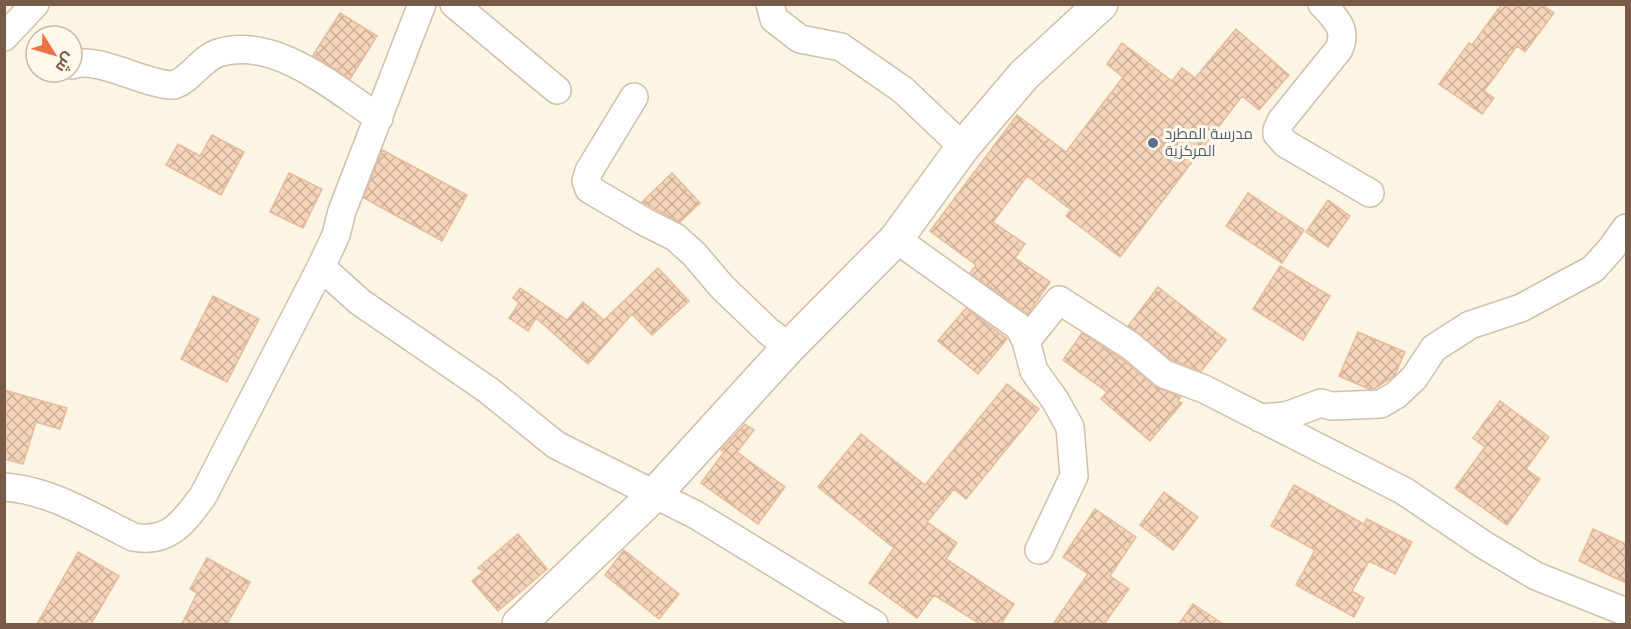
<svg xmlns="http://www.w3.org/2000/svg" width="1631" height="629" viewBox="0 0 1631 629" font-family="Poppins,Cairo,sans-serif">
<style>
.building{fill:url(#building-cross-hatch);stroke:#e7bc9a;stroke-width:1.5}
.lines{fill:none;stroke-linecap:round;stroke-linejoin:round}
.minor-casing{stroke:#d1bfac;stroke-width:30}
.tertiary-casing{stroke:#d1bfac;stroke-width:36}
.minor{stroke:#fff;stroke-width:27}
.tertiary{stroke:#fff;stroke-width:33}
.service-dot{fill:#5c6f8a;stroke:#fff8eb;stroke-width:2}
.labels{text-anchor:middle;stroke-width:6;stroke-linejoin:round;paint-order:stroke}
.service-label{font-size:15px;fill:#4e5e75;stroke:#fff8eb;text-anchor:start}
</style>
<defs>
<pattern id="building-cross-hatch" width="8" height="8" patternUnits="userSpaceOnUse" patternTransform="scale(1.5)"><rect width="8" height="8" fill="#f4d4bb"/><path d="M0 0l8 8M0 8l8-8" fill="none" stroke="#caaf9a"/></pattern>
</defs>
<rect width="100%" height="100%" fill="#fdf5e4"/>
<path class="building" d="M 1502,4 L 1541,4 L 1554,13 L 1525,52 L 1517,46 L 1484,91 L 1494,98 L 1482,114 L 1439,84 L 1469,43 L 1472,45 Z
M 340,13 L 377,36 L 350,79 L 313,55 Z
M 1236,29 L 1289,75 L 1259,110 L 1242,96 L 1120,257 L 1066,216 L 1071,210 L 1027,176 L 993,222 L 1025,244 L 1015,258 L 1050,282 L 1028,314 L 970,273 L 976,265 L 930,231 L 1017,115 L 1066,152 L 1123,77 L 1107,64 L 1122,43 L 1172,81 L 1182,68 L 1195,78 Z
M 212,135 L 244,152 L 221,195 L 166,165 L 178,144 L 200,156 Z
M 382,150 L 467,195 L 442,241 L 364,198 Z
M 289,173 L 322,189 L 303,228 L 270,212 Z
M 672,173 L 700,203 L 680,222 L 642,202 Z
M 1248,193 L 1304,230 L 1282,263 L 1226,226 Z
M 1328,200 L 1350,216 L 1328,247 L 1306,232 Z
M 1280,266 L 1330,296 L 1303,340 L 1253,309 Z
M 658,268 L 689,301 L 652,335 L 632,314 L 588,364 L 536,318 L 528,331 L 509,318 L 519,303 L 513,298 L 520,288 L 567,320 L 583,302 L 604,320 Z
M 1158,287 L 1226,340 L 1201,371 L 1172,360 L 1128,326 Z
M 213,296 L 259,319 L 227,382 L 181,359 Z
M 966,308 L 1007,339 L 978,374 L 938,341 Z
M 1358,332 L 1405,352 L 1395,375 L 1376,388 L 1369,389 L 1339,376 Z
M 1082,333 L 1122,359 L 1154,386 L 1181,397 L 1178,401 L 1182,403 L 1150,441 L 1101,399 L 1107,392 L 1063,360 Z
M 1007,384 L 1039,409 L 966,499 L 954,489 L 927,522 L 957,543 L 946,559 L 1014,604 L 1001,624 L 980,624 L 934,595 L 917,618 L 869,583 L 894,548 L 818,487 L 861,434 L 925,485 Z
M 4,390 L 67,408 L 60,429 L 36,422 L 23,464 L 4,459 Z
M 1500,401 L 1549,437 L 1526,469 L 1540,479 L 1507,525 L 1455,488 L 1485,447 L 1473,438 Z
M 745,424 L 754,430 L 737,452 L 785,487 L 758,524 L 701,483 L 724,452 L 721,450 Z
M 1294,485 L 1364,524 L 1367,519 L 1412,542 L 1395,574 L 1369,561 L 1352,591 L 1364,598 L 1354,617 L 1296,585 L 1315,550 L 1271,526 Z
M 1164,492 L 1198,517 L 1173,550 L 1140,525 Z
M 1095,509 L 1136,537 L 1110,576 L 1129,589 L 1104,624 L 1053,624 L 1088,574 L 1063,557 Z
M 1593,529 L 1626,544 L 1626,583 L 1579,561 Z
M 518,534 L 547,569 L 498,611 L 472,581 L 484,571 L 478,568 Z
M 624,550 L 679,594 L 659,619 L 605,575 Z
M 78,552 L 119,576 L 91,624 L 37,624 Z
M 207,558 L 250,582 L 227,624 L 182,624 L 197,593 L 190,589 Z
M 1193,604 L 1223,624 L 1179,624 Z"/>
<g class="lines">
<defs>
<path id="minor" d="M 422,4 L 342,211 L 336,235 L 321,267 L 360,302 L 488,390 L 556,445 L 696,515 L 874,624
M 454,4 L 557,90
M 770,4 L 774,19 L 800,39 L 841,47 L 903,90 L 963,147
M 1322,4 C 1335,18 1348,29 1339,49 L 1281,121 L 1277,130 L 1277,134 L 1286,144 L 1370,193
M 4,37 L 35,4
M 72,65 C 97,55 147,86 174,85 C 191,79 201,59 218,53 C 274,35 335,89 379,118
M 634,97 L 589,171 L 586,181 L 589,189 L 645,222 L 675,237 L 694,254 L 722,287 L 768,331 L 789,347
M 896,239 L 1019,327 L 1026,341 L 1034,371 L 1055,400 L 1070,427 L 1074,476 L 1039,550
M 1026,341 L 1059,300 L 1131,346 L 1164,374 L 1204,389 L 1404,491 L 1484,545 L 1536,576 L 1626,612
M 1260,418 L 1286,416 L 1321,403 L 1331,406 L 1381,404 L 1396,395 L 1414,378 L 1434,348 L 1470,325 L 1521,308 L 1593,269 L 1611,249 L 1626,228
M 4,487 C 51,490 92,517 133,537 C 170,544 184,521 203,496 L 321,267"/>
<path id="tertiary" d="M 519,624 L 655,494 L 789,347 L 896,239 L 963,147 L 1024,75 L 1101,4"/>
</defs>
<use href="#minor" class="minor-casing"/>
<use href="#tertiary" class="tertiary-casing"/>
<use href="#minor" class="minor"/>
<use href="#tertiary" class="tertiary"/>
</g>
<circle class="service-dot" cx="1153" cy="143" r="6"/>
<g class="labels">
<g class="service-label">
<text x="1165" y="139">مدرسة المطرد<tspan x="1165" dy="17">المركزية</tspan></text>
</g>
</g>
<rect width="1631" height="629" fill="none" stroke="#775b48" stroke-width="12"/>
<g transform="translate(54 54) rotate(127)"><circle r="28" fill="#fff8eb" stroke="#c9b9aa" stroke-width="1.5"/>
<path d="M0-4.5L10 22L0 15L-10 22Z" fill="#ec7345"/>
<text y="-9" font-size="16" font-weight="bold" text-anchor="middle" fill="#775b48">ش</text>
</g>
</svg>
